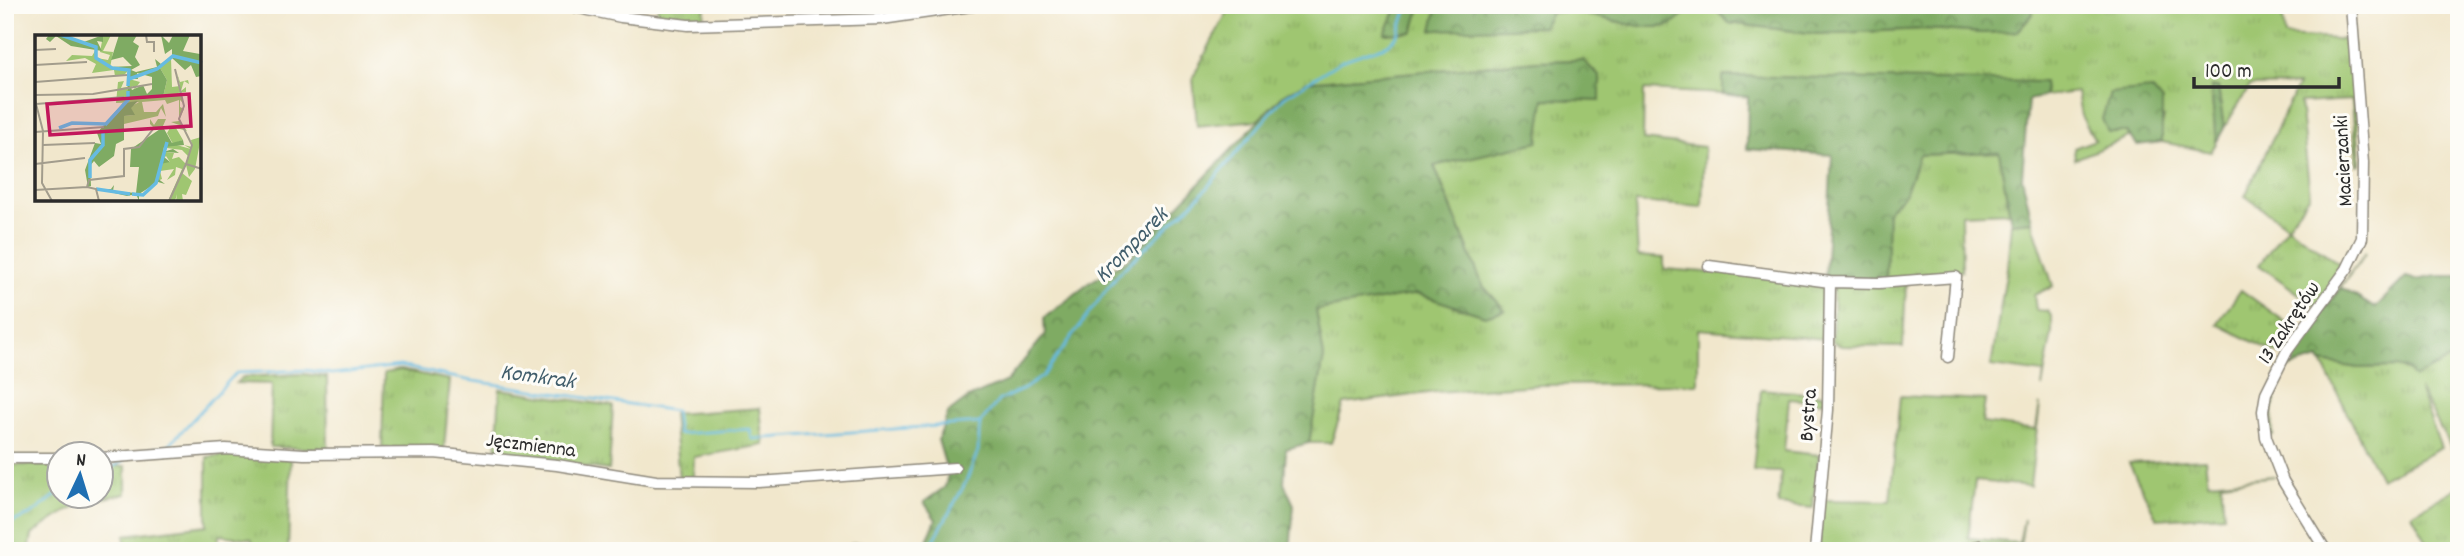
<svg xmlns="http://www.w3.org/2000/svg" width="2464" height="556" viewBox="0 0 2464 556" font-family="Dekko,sans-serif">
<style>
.grass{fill:url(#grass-tufts);stroke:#65784e;stroke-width:2}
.forest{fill:url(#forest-crowns);stroke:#556b47;stroke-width:2}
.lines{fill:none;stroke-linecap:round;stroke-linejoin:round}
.stream{stroke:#66bbe2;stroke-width:2.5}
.minor-casing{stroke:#8e897c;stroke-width:13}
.minor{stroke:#fff;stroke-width:10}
.labels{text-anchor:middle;stroke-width:6;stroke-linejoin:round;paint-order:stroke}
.street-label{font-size:21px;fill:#2b2b2b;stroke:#fdfcf7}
.water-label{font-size:23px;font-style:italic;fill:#405d6b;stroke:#fdfcf7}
.inset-river{fill:none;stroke:#66bbe2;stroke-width:3.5}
.inset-road{fill:none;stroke:#a29c8c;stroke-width:2}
.view{fill:#c2185b;fill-opacity:0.15;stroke:#c2185b;stroke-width:3.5}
.inset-edge{fill:none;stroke:#2b2b2b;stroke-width:3.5}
</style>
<defs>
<pattern id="grass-tufts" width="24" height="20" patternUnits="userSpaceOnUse" patternTransform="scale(1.75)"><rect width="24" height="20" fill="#9fc671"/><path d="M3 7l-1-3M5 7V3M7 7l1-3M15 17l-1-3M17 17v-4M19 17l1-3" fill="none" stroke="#89aa62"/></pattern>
<pattern id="forest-crowns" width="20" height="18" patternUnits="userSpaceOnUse" patternTransform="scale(1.75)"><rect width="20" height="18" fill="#7fab63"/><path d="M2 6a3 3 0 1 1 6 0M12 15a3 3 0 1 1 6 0" fill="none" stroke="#688b52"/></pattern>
</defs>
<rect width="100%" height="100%" fill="#fdfcf7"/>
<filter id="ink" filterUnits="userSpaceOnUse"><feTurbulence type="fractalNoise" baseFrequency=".0143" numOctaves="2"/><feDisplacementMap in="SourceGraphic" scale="14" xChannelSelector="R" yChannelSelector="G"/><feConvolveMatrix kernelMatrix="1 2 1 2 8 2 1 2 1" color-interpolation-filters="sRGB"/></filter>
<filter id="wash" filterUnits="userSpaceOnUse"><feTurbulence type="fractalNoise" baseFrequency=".00686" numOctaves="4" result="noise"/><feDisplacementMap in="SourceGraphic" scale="28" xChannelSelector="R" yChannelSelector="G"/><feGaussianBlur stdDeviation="1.57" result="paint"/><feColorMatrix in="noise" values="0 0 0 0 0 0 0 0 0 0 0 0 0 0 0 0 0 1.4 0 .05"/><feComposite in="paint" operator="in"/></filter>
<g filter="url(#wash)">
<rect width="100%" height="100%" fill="#f1e7cc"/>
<path class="grass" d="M 658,5 L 705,5 L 704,19 L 657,16 Z
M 1231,5 L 1398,5 L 1386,34 L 1413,32 L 1421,5 L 1438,5 L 1433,30 L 1573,10 L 1632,25 L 1669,25 L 1689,10 L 1717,11 L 1729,23 L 1818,34 L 1925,29 L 1983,33 L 2018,31 L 2033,14 L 2033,5 L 2281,5 L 2285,36 L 2352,40 L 2360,164 L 2357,165 L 2352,100 L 2300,103 L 2310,195 L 2287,226 L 2345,268 L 2316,306 L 2259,265 L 2287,226 L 2245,196 L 2298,85 L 2250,86 L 2224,128 L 2218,87 L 2211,87 L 2216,143 L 2211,152 L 2162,142 L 2160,133 L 2164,118 L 2108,132 L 2127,132 L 2129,137 L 2075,159 L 2074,148 L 2095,140 L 2081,116 L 2077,92 L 2045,96 L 2044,83 L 1724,76 L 1723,94 L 1644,90 L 1643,140 L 1704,147 L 1702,207 L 1635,202 L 1638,256 L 1664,258 L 1664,269 L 1760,276 L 1825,284 L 1826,339 L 1698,329 L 1698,384 L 1540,385 L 1436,392 L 1344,404 L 1331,443 L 1309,443 L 1324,357 L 1316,310 L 1418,294 L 1485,316 L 1505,310 L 1483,286 L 1434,165 L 1538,142 L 1544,98 L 1600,101 L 1583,60 L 1537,61 L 1306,82 L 1282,96 L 1258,120 L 1197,126 L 1193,77 Z
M 1999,152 L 2010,212 L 1961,214 L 1962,271 L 1886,279 L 1888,210 L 1905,194 L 1919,155 Z
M 2032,221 L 2053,286 L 2034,295 L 2036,310 L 2048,311 L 2052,318 L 2052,332 L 2042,387 L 2044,373 L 1991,366 L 2007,268 L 2011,223 Z
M 2366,252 C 2330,307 2265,364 2273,435 L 2270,435 L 2267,403 L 2282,365 Z
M 1906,284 L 1903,347 L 1841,346 L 1832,341 L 1834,286 Z
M 2241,290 L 2298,331 L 2280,355 L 2217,324 Z
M 2456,355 L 2459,362 L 2459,462 L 2419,389 L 2441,448 L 2380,479 L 2322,362 L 2358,368 L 2396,367 L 2408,370 Z
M 400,370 L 450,380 L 444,449 L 382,448 L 384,373 Z
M 303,374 L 327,377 L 328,449 L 270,447 L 272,384 L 236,383 L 243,377 Z
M 500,389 L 613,406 L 609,470 L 496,455 Z
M 1761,389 L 1825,395 L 1824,402 L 1789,399 L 1784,451 L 1819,455 L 1813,508 L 1778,505 L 1781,472 L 1753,471 Z
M 1900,396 L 1985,400 L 1982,423 L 2036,430 L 2040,404 L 2030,486 L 1975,481 L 1968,538 L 2019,543 L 2024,519 L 2020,546 L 1967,544 L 1946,551 L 1819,548 L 1821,500 L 1890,501 Z
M 760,408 L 764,445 L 694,457 L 693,478 L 679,478 L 673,414 Z
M 226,455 L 291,458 L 288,551 L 252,551 L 252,539 L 219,535 L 217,551 L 125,551 L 125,535 L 207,525 L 207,457 Z
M 2205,459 L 2208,482 L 2275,476 L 2221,482 L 2224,515 L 2157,519 L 2129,463 Z
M 5,465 L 59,465 L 60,496 L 102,496 L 102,466 L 126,466 L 126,494 C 84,500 67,508 32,535 L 29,551 L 5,551 Z
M 2459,487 L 2459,551 L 2432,551 L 2412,514 Z"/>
<path class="forest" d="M 1398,5 L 1421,5 L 1413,32 L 1385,34 Z
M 1438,5 L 2033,5 L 2033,14 L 2018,31 L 1983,33 L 1925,29 L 1818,34 L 1729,23 L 1717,11 L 1689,10 C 1682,14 1679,21 1672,24 C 1646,36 1585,9 1552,10 L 1543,27 L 1432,30 Z
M 1583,60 L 1600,77 L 1600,101 L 1544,99 L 1538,142 L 1434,166 L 1483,286 L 1505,310 L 1485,316 L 1418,294 L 1316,310 L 1324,357 L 1309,443 L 1286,449 L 1284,483 L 1294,505 L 1290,551 L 842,551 L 853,543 L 925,545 L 936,520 L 924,502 L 945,487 L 948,474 L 938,440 L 948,413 L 968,398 L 1007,381 L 1045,335 L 1044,318 L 1092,281 L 1129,258 L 1282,96 L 1306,82 L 1537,61 Z
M 1723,76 L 2044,82 L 2045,96 L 2028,100 L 2022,177 L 2032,221 L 2011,223 L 1999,152 L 1919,155 L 1905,194 L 1888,210 L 1886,279 L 1825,277 L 1832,155 L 1747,149 L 1748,97 L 1723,94 Z
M 2211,87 L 2218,87 L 2224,128 L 2216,143 Z
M 2152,89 L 2162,101 L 2162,142 L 2137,145 L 2127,132 L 2108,132 L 2102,119 L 2110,93 Z
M 2437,276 L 2459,276 L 2459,362 L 2456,356 L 2414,378 L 2408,370 L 2396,367 L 2358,368 L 2322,362 L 2320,359 L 2287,368 L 2310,328 L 2342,288 L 2375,308 L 2406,277 L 2416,280 Z"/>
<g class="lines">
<path class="stream" d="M 151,449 L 168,446 L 236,373 L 306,370 L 332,374 L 400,366 L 467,380 L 675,411 L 678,434 L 750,429 L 752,439 L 980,423
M 102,474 L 123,461
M 5,525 L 32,514 L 60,492
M 928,551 L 966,482 L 978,451 L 980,423 L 999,400 L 1024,389 L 1043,376 L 1118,274 L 1199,197 L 1284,97 L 1341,61 L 1388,45 L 1398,35 L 1408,5"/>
</g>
</g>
<g filter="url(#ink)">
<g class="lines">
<defs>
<path id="minor" d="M 565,5 L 621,17 L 688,25 L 882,19 L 978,5
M 1709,266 L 1830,282 L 1879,283 L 1956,277 L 1948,357
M 5,458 L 60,458
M 102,458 L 226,449 L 304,454 L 434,453 L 557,465 L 656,481 L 759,482 L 955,468
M 1815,551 L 1828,410 L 1830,282
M 1955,551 L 1979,546 L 2031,551
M 2326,551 L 2283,481 L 2266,437 L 2263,411 L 2266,393 L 2287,351 L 2347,269 L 2362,238 L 2363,163 L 2351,5"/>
</defs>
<use href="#minor" class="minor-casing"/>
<use href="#minor" class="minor"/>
</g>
</g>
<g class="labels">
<g class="street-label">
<text transform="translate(2342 161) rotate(-93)" y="7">Macierzanki</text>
<text transform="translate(2288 322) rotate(-56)" y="7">13 Zakrętów</text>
<text transform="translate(1807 415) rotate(-86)" y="7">Bystra</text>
<text transform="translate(531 444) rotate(7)" y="7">Jęczmienna</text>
</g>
<g class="water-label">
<text transform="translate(1130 244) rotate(-46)" y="8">Kromparek</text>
<text transform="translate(538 375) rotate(8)" y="8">Komkrak</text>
</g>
</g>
<g transform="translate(35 35)">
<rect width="166" height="166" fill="#f1e7cc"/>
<path d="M 63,0 L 76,0 L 68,16 L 78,17 L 75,33 L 93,36 L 89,40 L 80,41 L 79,35 L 57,38 L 61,29 L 50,23 L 31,26 L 37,20 L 57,21 L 60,16 L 62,23 L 73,25 L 75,20 L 65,17 L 68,1 ZM 136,23 L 137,52 L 145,51 L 142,38 L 145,47 L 153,45 L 154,49 L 149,46 L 146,56 L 151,52 L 151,57 L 143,58 L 147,61 L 148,68 L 145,65 L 145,72 L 149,74 L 144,85 L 152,96 L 141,93 L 148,105 L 138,109 L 156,114 L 149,110 L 157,112 L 156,105 L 166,102 L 160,134 L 154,142 L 151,130 L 147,138 L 157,146 L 151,160 L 147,159 L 148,166 L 141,166 L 142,159 L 140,166 L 133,166 L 147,134 L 141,132 L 140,140 L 132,145 L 139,134 L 125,136 L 127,144 L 118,148 L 126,127 L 135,127 L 131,121 L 127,125 L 131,117 L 139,118 L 137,124 L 144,122 L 151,129 L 153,121 L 147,115 L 132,113 L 127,119 L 132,107 L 138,109 L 132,98 L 135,93 L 119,93 L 115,89 L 115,84 L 119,90 L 123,84 L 131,84 L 128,91 L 147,91 L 136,87 L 144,86 L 144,65 L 132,69 L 130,65 L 107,67 L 109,77 L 121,77 L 128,69 L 131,82 L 126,73 L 123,81 L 89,89 L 89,81 L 99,80 L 95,72 L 104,67 L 81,68 L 83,47 L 89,46 L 86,53 L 92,52 L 94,65 L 94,44 L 105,47 L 100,54 L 97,51 L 95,64 L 128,62 L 132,45 L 125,33 Z" fill="#9fc671"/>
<path d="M 14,0 L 30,0 L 46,8 L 68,0 L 68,7 L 62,6 L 67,16 L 36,11 L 21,1 L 15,7 L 11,4 ZM 84,0 L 102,0 L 98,7 L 104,11 L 100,22 L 105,30 L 96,35 L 101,37 L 122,32 L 120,24 L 126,29 L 137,21 L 137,14 L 130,19 L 126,0 L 134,8 L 138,0 L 155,0 L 148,16 L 165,19 L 166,9 L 166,41 L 161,42 L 156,30 L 150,35 L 137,23 L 125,33 L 132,45 L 128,62 L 92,65 L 93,36 L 75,32 L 97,31 L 88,22 L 76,25 ZM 102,38 L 117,42 L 117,54 L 112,59 L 108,50 L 97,55 L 93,49 L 94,44 L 103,44 ZM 103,66 L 96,73 L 100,80 L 89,81 L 89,105 L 81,109 L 79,121 L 64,132 L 59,126 L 55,131 L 56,151 L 53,152 L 50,135 L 60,108 L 66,109 L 62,98 L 88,68 ZM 128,92 L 137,108 L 148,105 L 149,110 L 129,112 L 128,117 L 138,114 L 144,118 L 131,117 L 129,122 L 135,127 L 125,129 L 122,143 L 130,149 L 123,147 L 104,159 L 104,166 L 101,159 L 92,161 L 62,154 L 76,154 L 79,150 L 78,156 L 101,158 L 104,132 L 95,132 L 96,114 Z" fill="#7fab63" fill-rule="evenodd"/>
<path class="inset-river" d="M 26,0 L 61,12 L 61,23 L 77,33 L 94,35 L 93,51M 94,44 L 122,34 L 138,21 L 167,28M 70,90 L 93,65 L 93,56M 24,93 L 37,88 L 70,89M 55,143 L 55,125 L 68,110 L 68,95M 61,154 L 95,159M 97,159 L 108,160 L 121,148 L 132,107"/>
<path class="inset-road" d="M 111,0 L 112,7 L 119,7 L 119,17M 0,15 L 21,14M 0,30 L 52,27M 140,34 L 149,71 L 144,84 L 157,110 L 151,129 L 167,134M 0,47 L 92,40M 0,60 L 58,59 L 117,49M 0,65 L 8,96 L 7,148 L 17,166M 1,69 L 89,62M 0,97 L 69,92M 8,110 L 60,108M 0,129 L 50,123M 52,152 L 54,145 L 89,141 L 89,114 L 104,112 L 119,93 L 148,91M 0,155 L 52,152 L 61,154 L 64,166M 134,166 L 151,129"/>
<path class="view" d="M 154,59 L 156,91 L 15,100 L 12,69 Z"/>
<rect width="166" height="166" class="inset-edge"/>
</g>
<rect width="2464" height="556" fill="none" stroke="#fdfcf7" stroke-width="28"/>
<g transform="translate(80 475) rotate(4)"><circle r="33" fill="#fdfcf7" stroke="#a9a8a5" stroke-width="2"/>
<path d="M0-5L12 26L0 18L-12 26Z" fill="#1f6fb2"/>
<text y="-10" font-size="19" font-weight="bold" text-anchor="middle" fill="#2b2b2b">N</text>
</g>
<path d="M2194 77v10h145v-10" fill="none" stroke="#2b2b2b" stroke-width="3.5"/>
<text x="2205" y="77" font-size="21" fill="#2b2b2b" stroke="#fdfcf7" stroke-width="5" paint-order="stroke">100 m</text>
</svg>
